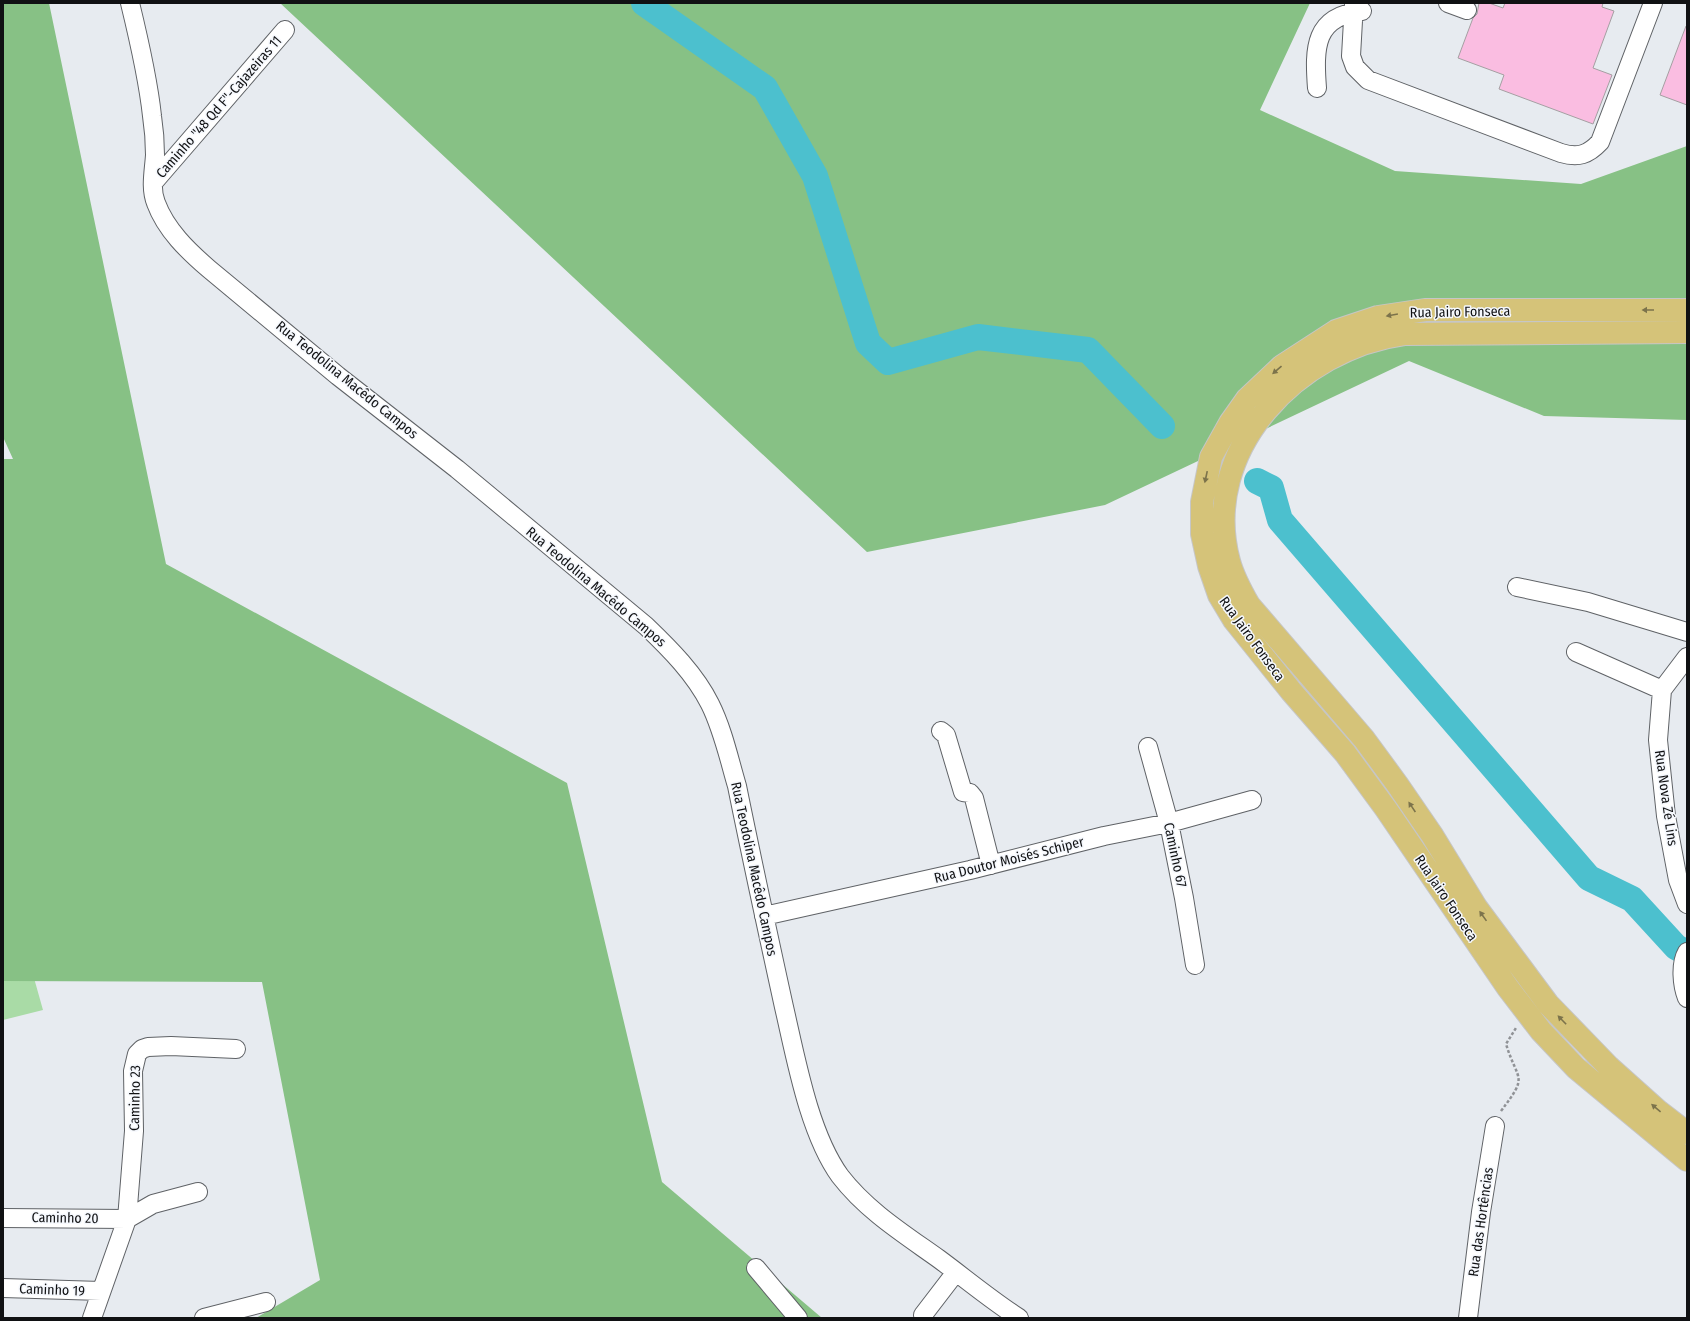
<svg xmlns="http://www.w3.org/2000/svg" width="1690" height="1321" font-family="'Fira Sans Condensed',sans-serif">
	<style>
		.green { fill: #a9dba6 }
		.forest { fill: #87c185 }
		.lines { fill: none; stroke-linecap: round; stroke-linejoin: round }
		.river { stroke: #4cc0ce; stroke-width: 26 }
		.building { fill: #fabde1; stroke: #a59fa2 }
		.minor-casing { stroke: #5f6266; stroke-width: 20 }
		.major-casing { stroke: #c6c6c6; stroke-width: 24 }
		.path { stroke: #909296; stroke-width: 2.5; stroke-dasharray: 3 2; stroke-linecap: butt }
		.minor { stroke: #fff; stroke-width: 18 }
		.major { stroke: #d5c379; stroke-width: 22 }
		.oneway { fill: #7c734b }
		.labels { text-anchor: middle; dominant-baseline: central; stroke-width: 3; stroke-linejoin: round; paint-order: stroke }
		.street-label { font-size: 14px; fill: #101113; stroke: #f5f8fd }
	</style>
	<rect width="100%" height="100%" fill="#e7ebf0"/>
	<path class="green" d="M 3,868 L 43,1010 L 3,1020 Z"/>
	<path class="forest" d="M 3,3 L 49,3 L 166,564 L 567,783 L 662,1182 L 822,1318 L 256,1318 L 320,1280 L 262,982 L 3,981 L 3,459 L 13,459 L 3,437 Z
		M 280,3 L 1310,3 L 1260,110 L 1395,171 L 1581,184 L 1687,146 L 1687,420 L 1544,416 L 1409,361 L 1105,505 L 867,552 Z"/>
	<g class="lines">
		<path class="river" d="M 644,3 L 765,88 L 815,176 L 868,343 L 888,362 L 978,337 L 1088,350 L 1162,426
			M 1257,481 L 1271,488 L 1280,520 L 1589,878 L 1632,899 L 1676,947 L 1687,953"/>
	</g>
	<path class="building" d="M 1479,3 L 1489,3 L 1503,8 L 1505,3 L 1603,3 L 1602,7 L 1614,11 L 1593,68 L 1612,75 L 1593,124 L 1499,89 L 1504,75 L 1458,58 L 1473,18 L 1477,14 Z
		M 1686,26 L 1687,27 L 1687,105 L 1660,95 Z"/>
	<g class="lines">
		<defs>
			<path id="minor" d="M 130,3 C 139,40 148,78 152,116 C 154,129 155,142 155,155 C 154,171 150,188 156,203 C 166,230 188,251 209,269 L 338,376 L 457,469 L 646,626 C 670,649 695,674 710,704 C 723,730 729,759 737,786 C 752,860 768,934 784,1007 C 796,1059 809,1133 840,1176 C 867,1211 904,1234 939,1259 C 966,1279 991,1300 1019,1318
				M 1354,3 L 1351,56 L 1355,67 L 1368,80 L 1561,153 C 1578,158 1588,155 1600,142 L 1653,3
				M 1448,3 L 1467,10
				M 1317,88 C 1314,48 1314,16 1362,11
				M 153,183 L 285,30
				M 1517,587 L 1588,602 L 1687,632
				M 1576,652 L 1662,690
				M 1687,657 L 1662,690 L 1658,740 L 1666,816 L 1678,880 L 1687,904
				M 941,731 L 946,735 L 963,792 L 970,793 L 974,798 L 991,865
				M 1148,747 L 1169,823 L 1184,898 L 1195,965
				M 764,916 L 970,870 L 1104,836 L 1169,823 L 1252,800
				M 1687,952 C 1680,964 1682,985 1687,998
				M 3,1218 L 127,1219 L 134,1131 L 133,1071 L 137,1054 L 142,1049 L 148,1047 L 171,1046 L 236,1049
				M 756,1268 L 798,1318
				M 3,1288 L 101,1291
				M 923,1315 L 956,1272
				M 92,1318 L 127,1219 L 153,1204 L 198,1192
				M 204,1318 L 266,1302
				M 1468,1318 L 1481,1212 L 1495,1126"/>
			<path id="major" d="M 1687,310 L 1425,310 L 1378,317 L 1336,331 L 1282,366 L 1247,399 L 1230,423 L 1211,457 L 1202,502 L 1202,534 L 1209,566 L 1219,595 L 1234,620 L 1291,691 L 1345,753 L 1386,809 L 1508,988 L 1541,1031 L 1576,1068 L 1687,1160
				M 1687,332 L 1404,334 C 1299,348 1199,449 1229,561 C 1233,576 1241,591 1249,605 L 1364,739 L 1397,784 L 1432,835 L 1476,907 L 1548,1004 L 1609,1067 L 1657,1110 L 1687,1133"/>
		</defs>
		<use href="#minor" class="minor-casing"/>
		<use href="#major" class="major-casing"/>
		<path class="path" d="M 1501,1111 C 1529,1074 1518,1083 1506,1044 L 1516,1028"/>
		<use href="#minor" class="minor"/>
		<use href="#major" class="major"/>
	</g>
	<defs><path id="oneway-solid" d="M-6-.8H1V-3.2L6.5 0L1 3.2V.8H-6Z"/></defs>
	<g class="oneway">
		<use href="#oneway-solid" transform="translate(1648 310) rotate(180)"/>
		<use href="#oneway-solid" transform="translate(1392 315) rotate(170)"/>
		<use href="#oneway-solid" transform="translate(1277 370) rotate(139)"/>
		<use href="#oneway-solid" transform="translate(1206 477) rotate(102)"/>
		<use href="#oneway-solid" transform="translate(1412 807) rotate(-124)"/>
		<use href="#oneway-solid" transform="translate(1483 916) rotate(-125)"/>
		<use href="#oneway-solid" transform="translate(1562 1020) rotate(-134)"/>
		<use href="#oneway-solid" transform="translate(1656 1108) rotate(-140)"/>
	</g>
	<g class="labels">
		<g class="street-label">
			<text transform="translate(219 107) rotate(-49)">Caminho "48 Qd F"-Cajazeiras 11</text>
			<text transform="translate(1460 312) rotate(-1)">Rua Jairo Fonseca</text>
			<text transform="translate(347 380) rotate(39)">Rua Teodolina Macêdo Campos</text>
			<text transform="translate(596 587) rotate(40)">Rua Teodolina Macêdo Campos</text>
			<text transform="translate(1252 639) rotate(54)">Rua Jairo Fonseca</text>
			<text transform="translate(1666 798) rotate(82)">Rua Nova Zé Lins</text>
			<text transform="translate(1175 855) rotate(78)">Caminho 67</text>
			<text transform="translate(1009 860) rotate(-14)">Rua Doutor Moisés Schiper</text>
			<text transform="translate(754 869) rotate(78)">Rua Teodolina Macêdo Campos</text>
			<text transform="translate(1446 898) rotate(56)">Rua Jairo Fonseca</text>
			<text transform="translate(135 1098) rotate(-89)">Caminho 23</text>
			<text transform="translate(65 1218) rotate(1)">Caminho 20</text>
			<text transform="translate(1481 1222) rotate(-82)">Rua das Hortências</text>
			<text transform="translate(52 1290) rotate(2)">Caminho 19</text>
		</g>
	</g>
	<rect width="1690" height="1321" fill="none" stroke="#101113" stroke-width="8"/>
</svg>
